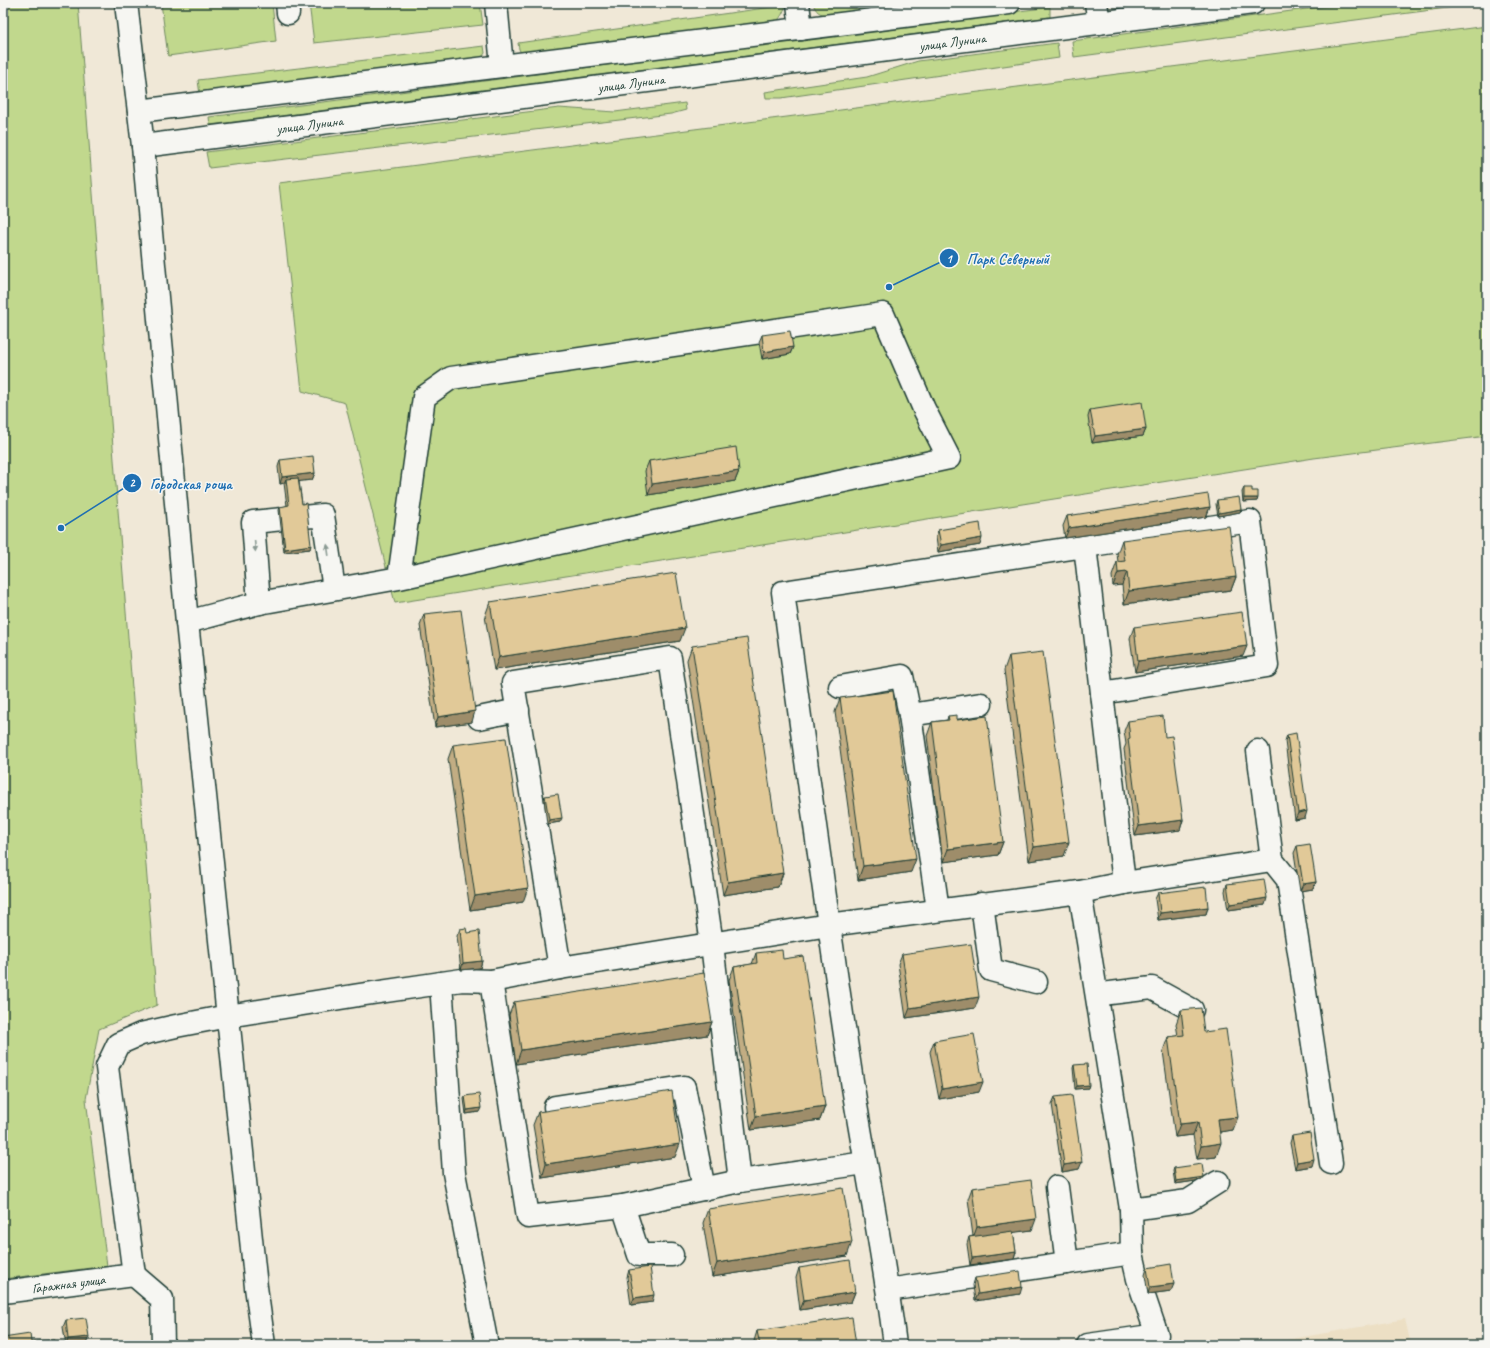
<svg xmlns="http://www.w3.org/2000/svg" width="1490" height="1348" font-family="Caveat,sans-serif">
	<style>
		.built { fill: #ecdfc4 }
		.green { fill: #c1d88d; stroke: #708a60 }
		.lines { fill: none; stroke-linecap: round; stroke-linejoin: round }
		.minor-casing { stroke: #1f3d34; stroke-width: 25 }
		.major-casing { stroke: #1f3d34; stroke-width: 25 }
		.minor { stroke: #f6f6f2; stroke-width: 22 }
		.major { stroke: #f6f6f2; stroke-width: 22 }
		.wall { fill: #c2ad83; stroke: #1f3d34 }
		.shaded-wall { fill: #9e8d6a; stroke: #1f3d34 }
		.building { fill: #e1c998; stroke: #1f3d34 }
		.oneway { fill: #8a9a93 }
		.labels { text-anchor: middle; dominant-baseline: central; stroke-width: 3; stroke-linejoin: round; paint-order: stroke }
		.street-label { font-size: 14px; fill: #1f3d34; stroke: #f6f6f2 }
		.leader { fill: none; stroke: #1f6fb2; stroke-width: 1.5 }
		.callout-dot { fill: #1f6fb2; stroke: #f6f6f2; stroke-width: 1.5 }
		.mark-label { font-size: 12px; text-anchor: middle; font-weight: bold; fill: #fff }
		.callout-label { font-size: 15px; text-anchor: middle; font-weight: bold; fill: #1f6fb2; stroke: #f6f6f2; stroke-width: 3; stroke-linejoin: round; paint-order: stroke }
	</style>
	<rect width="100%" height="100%" fill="#f0e8d7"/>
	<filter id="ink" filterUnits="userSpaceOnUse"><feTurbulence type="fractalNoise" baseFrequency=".025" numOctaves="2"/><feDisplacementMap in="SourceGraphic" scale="8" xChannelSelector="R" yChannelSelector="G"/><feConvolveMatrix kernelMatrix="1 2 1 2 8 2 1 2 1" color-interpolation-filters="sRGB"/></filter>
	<g filter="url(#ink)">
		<path class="built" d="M 1405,1319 L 1411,1345 L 1258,1345 Z"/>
		<path class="green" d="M 3,3 L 78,3 L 157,1005 L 99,1029 L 86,1099 L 107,1266 L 3,1279 Z
			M 161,3 L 272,3 L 276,41 L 168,56 Z
			M 309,3 L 480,3 L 483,25 L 314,43 Z
			M 813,3 L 924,3 L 828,15 C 820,15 815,11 813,3 Z
			M 1350,3 L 1485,3 L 1074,57 L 1072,41 Z
			M 786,5 C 783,13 781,18 774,24 L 521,53 L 519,49 L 518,43 Z
			M 1050,7 L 1050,17 L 210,125 L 209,117 Z
			M 1487,26 L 1487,436 L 1314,458 L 395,603 L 345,403 L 302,391 L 279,183 Z
			M 1057,43 L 1059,58 L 781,98 L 766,98 L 765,92 L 867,77 L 918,61 Z
			M 484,46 L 485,53 L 480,60 L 200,95 L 198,80 Z
			M 685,103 L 686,110 L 671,114 L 209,168 L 206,152 L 559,108 L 615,112 Z"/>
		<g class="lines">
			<defs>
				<g id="minor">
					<path d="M 287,3 L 288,13"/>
					<path d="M 496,3 L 502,66"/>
					<path d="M 798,3 L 801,29"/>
					<path d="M 1096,3 L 1099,23"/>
					<path d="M 139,111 L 1009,3"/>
					<path id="s1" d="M 143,146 L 1253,3"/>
					<path d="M 1085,546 L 1250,521 L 1267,666 L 1102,693"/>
					<path d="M 259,603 L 253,522 L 323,515 L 334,589"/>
					<path d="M 187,622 L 259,603 L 399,578 L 949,458 L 924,409 L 883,314 L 451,378 L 424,397 L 399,578"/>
					<path d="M 840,687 L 902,676 L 910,715 L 938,910"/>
					<path d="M 910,715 L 981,704"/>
					<path d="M 479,718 L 518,710"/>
					<path d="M 1258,751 L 1272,860 L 1288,880 L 1331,1163"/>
					<path d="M 982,904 L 991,970 L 1036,982"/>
					<path d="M 560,968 L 513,683 L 670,658 L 712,944 L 740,1181"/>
					<path d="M 491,981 L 528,1217 L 623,1206 L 740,1181 L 865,1163"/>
					<path d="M 441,983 L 454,1173 L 487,1345"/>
					<path d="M 1102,994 L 1152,988 L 1192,1010"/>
					<path d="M 555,1107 L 684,1087 L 704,1189"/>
					<path d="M 1057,1187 L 1067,1263"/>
					<path d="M 623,1206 L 639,1255 L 672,1255"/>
					<path d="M 1131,1209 L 1188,1201 L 1218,1182"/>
					<path d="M 134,1275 L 107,1067 L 118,1044 L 141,1034 L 176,1026 L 228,1016 L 359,995 L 462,980 L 491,981 L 560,968 L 829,925 L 1080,892 L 1124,883 L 1272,860"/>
					<path d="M 134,1275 L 162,1299 L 163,1345"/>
					<path d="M 888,1290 L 1132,1253 L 1131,1209 L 1080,892"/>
					<path id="s2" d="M 3,1292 L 134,1275"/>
					<path d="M 895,1345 C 884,1256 866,1169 852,1081 C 827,918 805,755 783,592 L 1085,546 L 1124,883"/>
					<path d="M 1088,1345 L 1157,1335 L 1138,1279 L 1132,1253"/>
				</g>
				<path id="major" d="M 126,3 L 143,146 L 187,622 L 256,1287 L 264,1345"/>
			</defs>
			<use href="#minor" class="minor-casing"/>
			<use href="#major" class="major-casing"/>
			<use href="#minor" class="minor"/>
			<use href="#major" class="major"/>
		</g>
		<path class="wall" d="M 762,335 L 793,347 L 790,354 L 762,359 L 759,342 Z
			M 1090,410 L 1146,429 L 1143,436 L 1092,443 L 1088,417 Z
			M 280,460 L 315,473 L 312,480 L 299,481 L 302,504 L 310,549 L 284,552 L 279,510 L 280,507 L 287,506 L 284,483 L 280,484 L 278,467 Z
			M 649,461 L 739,471 L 735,481 L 648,495 L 645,471 Z
			M 1244,488 L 1252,491 L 1257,501 L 1243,502 L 1242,492 Z
			M 1217,500 L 1241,509 L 1240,512 L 1218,516 L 1216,504 Z
			M 1210,507 L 1206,517 L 1065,538 L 1063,526 L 1067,516 Z
			M 938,530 L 980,545 L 938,552 L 936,537 Z
			M 1122,540 L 1236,577 L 1231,590 L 1124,604 L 1122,585 L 1113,586 L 1112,576 L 1117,562 L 1118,562 L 1117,554 Z
			M 490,602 L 680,641 L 494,670 L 485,616 Z
			M 424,614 L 472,722 L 435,727 L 420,625 Z
			M 1134,627 L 1243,656 L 1135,672 L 1130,638 Z
			M 692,646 L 783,873 L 778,887 L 723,895 L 687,660 Z
			M 1009,656 L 1064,856 L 1029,861 L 1004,670 Z
			M 840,698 L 911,872 L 858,880 L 835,712 Z
			M 948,716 L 957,720 L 1003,842 L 998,855 L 943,862 L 927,736 L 932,722 L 947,720 Z
			M 1128,721 L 1165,737 L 1183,820 L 1180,830 L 1135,836 L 1124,749 L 1126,744 L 1124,731 Z
			M 1287,735 L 1305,818 L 1295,820 L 1285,741 Z
			M 453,745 L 523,902 L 470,910 L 448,759 Z
			M 545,796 L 560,822 L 547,824 L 544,799 Z
			M 1297,846 L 1316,882 L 1313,889 L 1300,891 L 1294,853 Z
			M 1227,884 L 1265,905 L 1228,910 L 1225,891 Z
			M 1158,893 L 1208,907 L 1206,914 L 1158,920 L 1155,899 Z
			M 460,929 L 467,933 L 482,961 L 480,968 L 461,970 L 457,936 Z
			M 756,953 L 825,1106 L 820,1120 L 751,1130 L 729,980 L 734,967 L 752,964 Z
			M 902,954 L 975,1008 L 906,1018 L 898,964 Z
			M 514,1002 L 712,1022 L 707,1035 L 516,1064 L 509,1015 Z
			M 1181,1010 L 1204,1032 L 1233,1130 L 1220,1132 L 1216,1157 L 1197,1159 L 1193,1135 L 1175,1137 L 1163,1051 L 1168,1037 L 1178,1036 L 1176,1024 Z
			M 934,1041 L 979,1092 L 939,1099 L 930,1052 Z
			M 1074,1065 L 1088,1088 L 1075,1089 L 1073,1068 Z
			M 465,1096 L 479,1112 L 466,1114 L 464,1099 Z
			M 1055,1097 L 1079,1169 L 1062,1172 L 1052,1104 Z
			M 538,1112 L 675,1157 L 542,1178 L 533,1125 Z
			M 1292,1136 L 1312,1166 L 1295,1169 L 1290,1143 Z
			M 1174,1168 L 1202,1180 L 1175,1184 L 1173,1171 Z
			M 972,1188 L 1032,1230 L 1013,1232 L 1016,1252 L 1014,1259 L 970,1265 L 967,1244 L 969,1237 L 973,1236 L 968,1199 Z
			M 708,1209 L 847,1256 L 712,1277 L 703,1223 Z
			M 799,1268 L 855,1292 L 851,1302 L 800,1310 L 796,1278 Z
			M 1147,1268 L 1171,1291 L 1148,1294 L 1145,1275 Z
			M 629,1270 L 652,1302 L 631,1305 L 627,1277 Z
			M 975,1278 L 1020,1294 L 975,1301 L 973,1285 Z
			M 66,1320 L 86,1344 L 75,1345 L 66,1345 L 63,1327 Z
			M 757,1331 L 856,1345 L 754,1345 L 754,1341 Z"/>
		<path class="shaded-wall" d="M 793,347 L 790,354 L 762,359 L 764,352 Z
			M 1146,429 L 1143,436 L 1092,443 L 1095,436 Z
			M 739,471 L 735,481 L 648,495 L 652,484 Z
			M 315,473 L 312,480 L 286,483 L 286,479 L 284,483 L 280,484 L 282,477 Z
			M 1244,498 L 1258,498 L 1257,501 L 1243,502 Z
			M 1210,507 L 1206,517 L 1065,538 L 1069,528 Z
			M 1241,509 L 1240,512 L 1218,516 L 1219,513 Z
			M 982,538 L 980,545 L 938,552 L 941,545 Z
			M 311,545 L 310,549 L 284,552 L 285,549 Z
			M 1127,572 L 1122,585 L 1113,586 L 1118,573 Z
			M 1236,577 L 1231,590 L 1124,604 L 1129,591 Z
			M 685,628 L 680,641 L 494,670 L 499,657 Z
			M 1247,646 L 1243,656 L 1135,672 L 1138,661 Z
			M 475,711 L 472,722 L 435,727 L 438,717 Z
			M 1307,811 L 1305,818 L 1295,820 L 1298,813 Z
			M 562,818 L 560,822 L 547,824 L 549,820 Z
			M 1183,820 L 1180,830 L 1135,836 L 1139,826 Z
			M 1003,842 L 998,855 L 943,862 L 948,849 Z
			M 1069,842 L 1064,856 L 1029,861 L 1034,847 Z
			M 916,859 L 911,872 L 858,880 L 863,866 Z
			M 783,873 L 778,887 L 723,895 L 728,882 Z
			M 1316,882 L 1313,889 L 1300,891 L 1303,884 Z
			M 528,888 L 523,902 L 470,910 L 475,896 Z
			M 1267,898 L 1265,905 L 1228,910 L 1230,904 Z
			M 1208,907 L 1206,914 L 1158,920 L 1160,913 Z
			M 482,961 L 480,968 L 461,970 L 463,963 Z
			M 979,997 L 975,1008 L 906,1018 L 910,1008 Z
			M 712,1022 L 707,1035 L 516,1064 L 521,1050 Z
			M 983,1082 L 979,1092 L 939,1099 L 942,1089 Z
			M 1089,1085 L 1088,1088 L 1075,1089 L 1077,1086 Z
			M 825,1106 L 820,1120 L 751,1130 L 756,1116 Z
			M 481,1108 L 479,1112 L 466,1114 L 467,1110 Z
			M 1238,1117 L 1233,1130 L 1213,1133 L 1218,1119 Z
			M 1198,1122 L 1193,1135 L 1175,1137 L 1180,1124 Z
			M 1221,1143 L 1216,1157 L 1197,1159 L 1201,1146 Z
			M 680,1144 L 675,1157 L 542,1178 L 546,1164 Z
			M 1314,1159 L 1312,1166 L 1295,1169 L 1297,1162 Z
			M 1082,1162 L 1079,1169 L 1062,1172 L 1064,1165 Z
			M 1204,1177 L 1202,1180 L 1175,1184 L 1176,1181 Z
			M 1036,1219 L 1032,1230 L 973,1238 L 977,1227 Z
			M 852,1242 L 847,1256 L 712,1277 L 717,1263 Z
			M 1016,1252 L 1014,1259 L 970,1265 L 972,1258 Z
			M 1174,1284 L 1171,1291 L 1148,1294 L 1150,1287 Z
			M 1022,1287 L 1020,1294 L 975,1301 L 978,1294 Z
			M 855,1292 L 851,1302 L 800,1310 L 804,1300 Z
			M 654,1295 L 652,1302 L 631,1305 L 634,1298 Z
			M 89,1337 L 86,1344 L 75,1345 L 66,1345 L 68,1339 Z"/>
		<path class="building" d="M 790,331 L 793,347 L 764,352 L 762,335 Z
			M 1142,402 L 1146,429 L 1095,436 L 1090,410 Z
			M 736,447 L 739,471 L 652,484 L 649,461 Z
			M 313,456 L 315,473 L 282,477 L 280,460 Z
			M 298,478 L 302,504 L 306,503 L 311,545 L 285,549 L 280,507 L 289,505 L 286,479 Z
			M 1244,488 L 1252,488 L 1252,491 L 1258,491 L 1258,498 L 1244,498 Z
			M 1208,494 L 1210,507 L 1069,528 L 1067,516 Z
			M 1239,497 L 1241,509 L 1219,513 L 1217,500 Z
			M 980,523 L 982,538 L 941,545 L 938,530 Z
			M 1229,526 L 1236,577 L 1129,591 L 1127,572 L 1118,573 L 1117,562 L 1125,561 L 1122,540 Z
			M 676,573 L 685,628 L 499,657 L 490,602 Z
			M 461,610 L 475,711 L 438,717 L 424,614 Z
			M 1242,612 L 1247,646 L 1138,661 L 1134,627 Z
			M 747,638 L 783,873 L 728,882 L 692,646 Z
			M 1043,652 L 1069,842 L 1034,847 L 1009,656 Z
			M 893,691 L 916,859 L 863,866 L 840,698 Z
			M 957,715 L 957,720 L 987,716 L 1003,842 L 948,849 L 932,722 L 949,720 L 948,716 Z
			M 1163,716 L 1165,737 L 1172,736 L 1183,820 L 1139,826 L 1128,739 L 1130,738 L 1128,721 Z
			M 1296,733 L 1307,811 L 1298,813 L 1287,735 Z
			M 506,738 L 528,888 L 475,896 L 453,745 Z
			M 558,794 L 562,818 L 549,820 L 545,796 Z
			M 1310,844 L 1316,882 L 1303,884 L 1297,846 Z
			M 1264,879 L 1267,898 L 1230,904 L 1227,884 Z
			M 1206,887 L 1208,907 L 1160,913 L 1158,893 Z
			M 466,928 L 467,933 L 479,931 L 482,961 L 463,963 L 460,929 Z
			M 971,944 L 979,997 L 910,1008 L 902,954 Z
			M 782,950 L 783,959 L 803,956 L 825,1106 L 756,1116 L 734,967 L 757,963 L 756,953 Z
			M 704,973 L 712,1022 L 521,1050 L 514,1002 Z
			M 1201,1008 L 1204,1032 L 1226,1029 L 1238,1117 L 1218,1119 L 1221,1143 L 1201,1146 L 1198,1122 L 1180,1124 L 1168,1037 L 1184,1035 L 1181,1010 Z
			M 974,1034 L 983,1082 L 942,1089 L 934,1041 Z
			M 1087,1064 L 1089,1085 L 1077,1086 L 1074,1065 Z
			M 672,1091 L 680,1144 L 546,1164 L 538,1112 Z
			M 479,1094 L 481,1108 L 467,1110 L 465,1096 Z
			M 1072,1095 L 1082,1162 L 1064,1165 L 1055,1097 Z
			M 1310,1133 L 1314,1159 L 1297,1162 L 1292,1136 Z
			M 1202,1164 L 1204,1177 L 1176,1181 L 1174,1168 Z
			M 1031,1180 L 1036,1219 L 977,1227 L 972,1188 Z
			M 843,1188 L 852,1242 L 717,1263 L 708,1209 Z
			M 1013,1231 L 1016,1252 L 972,1258 L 969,1237 Z
			M 850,1260 L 855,1292 L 804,1300 L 799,1268 Z
			M 1171,1264 L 1174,1284 L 1150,1287 L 1147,1268 Z
			M 650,1267 L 654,1295 L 634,1298 L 629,1270 Z
			M 1020,1271 L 1022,1287 L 978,1294 L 975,1278 Z
			M 852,1317 L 856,1345 L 760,1345 L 757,1331 Z
			M 86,1318 L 89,1337 L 68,1339 L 66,1320 Z
			M 30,1334 L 31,1342 L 54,1340 L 55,1345 L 3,1345 L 3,1338 Z"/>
		<defs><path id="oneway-solid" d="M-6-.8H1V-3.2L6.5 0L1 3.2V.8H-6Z"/></defs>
		<g class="oneway">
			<use href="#oneway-solid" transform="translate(255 546) rotate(86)"/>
			<use href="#oneway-solid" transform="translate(328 550) rotate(-98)"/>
		</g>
	</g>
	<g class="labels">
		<g class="street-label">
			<text stroke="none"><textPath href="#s1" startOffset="816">улица Лунина</textPath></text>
			<text stroke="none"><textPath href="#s1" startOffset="492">улица Лунина</textPath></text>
			<text stroke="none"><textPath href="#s1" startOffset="168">улица Лунина</textPath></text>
			<text stroke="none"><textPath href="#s2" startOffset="66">Гаражная улица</textPath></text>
		</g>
	</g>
	<path class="leader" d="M889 287L949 258M61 528L132 483"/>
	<g class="callout-dot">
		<circle cx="889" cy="287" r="4"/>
		<circle cx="61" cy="528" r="4"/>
		<circle cx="949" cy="258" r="10"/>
		<circle cx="132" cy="483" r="10"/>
	</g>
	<g class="mark-label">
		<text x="949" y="263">1</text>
		<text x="132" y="487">2</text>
	</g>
	<g class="callout-label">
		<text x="1008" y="264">Парк Северный</text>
		<text x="191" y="489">Городская роща</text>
	</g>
	<rect width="1490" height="1348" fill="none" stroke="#f6f6f2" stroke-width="16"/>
	<rect x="8" y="8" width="1474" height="1332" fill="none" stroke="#1f3d34" stroke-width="1.5" filter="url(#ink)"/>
</svg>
